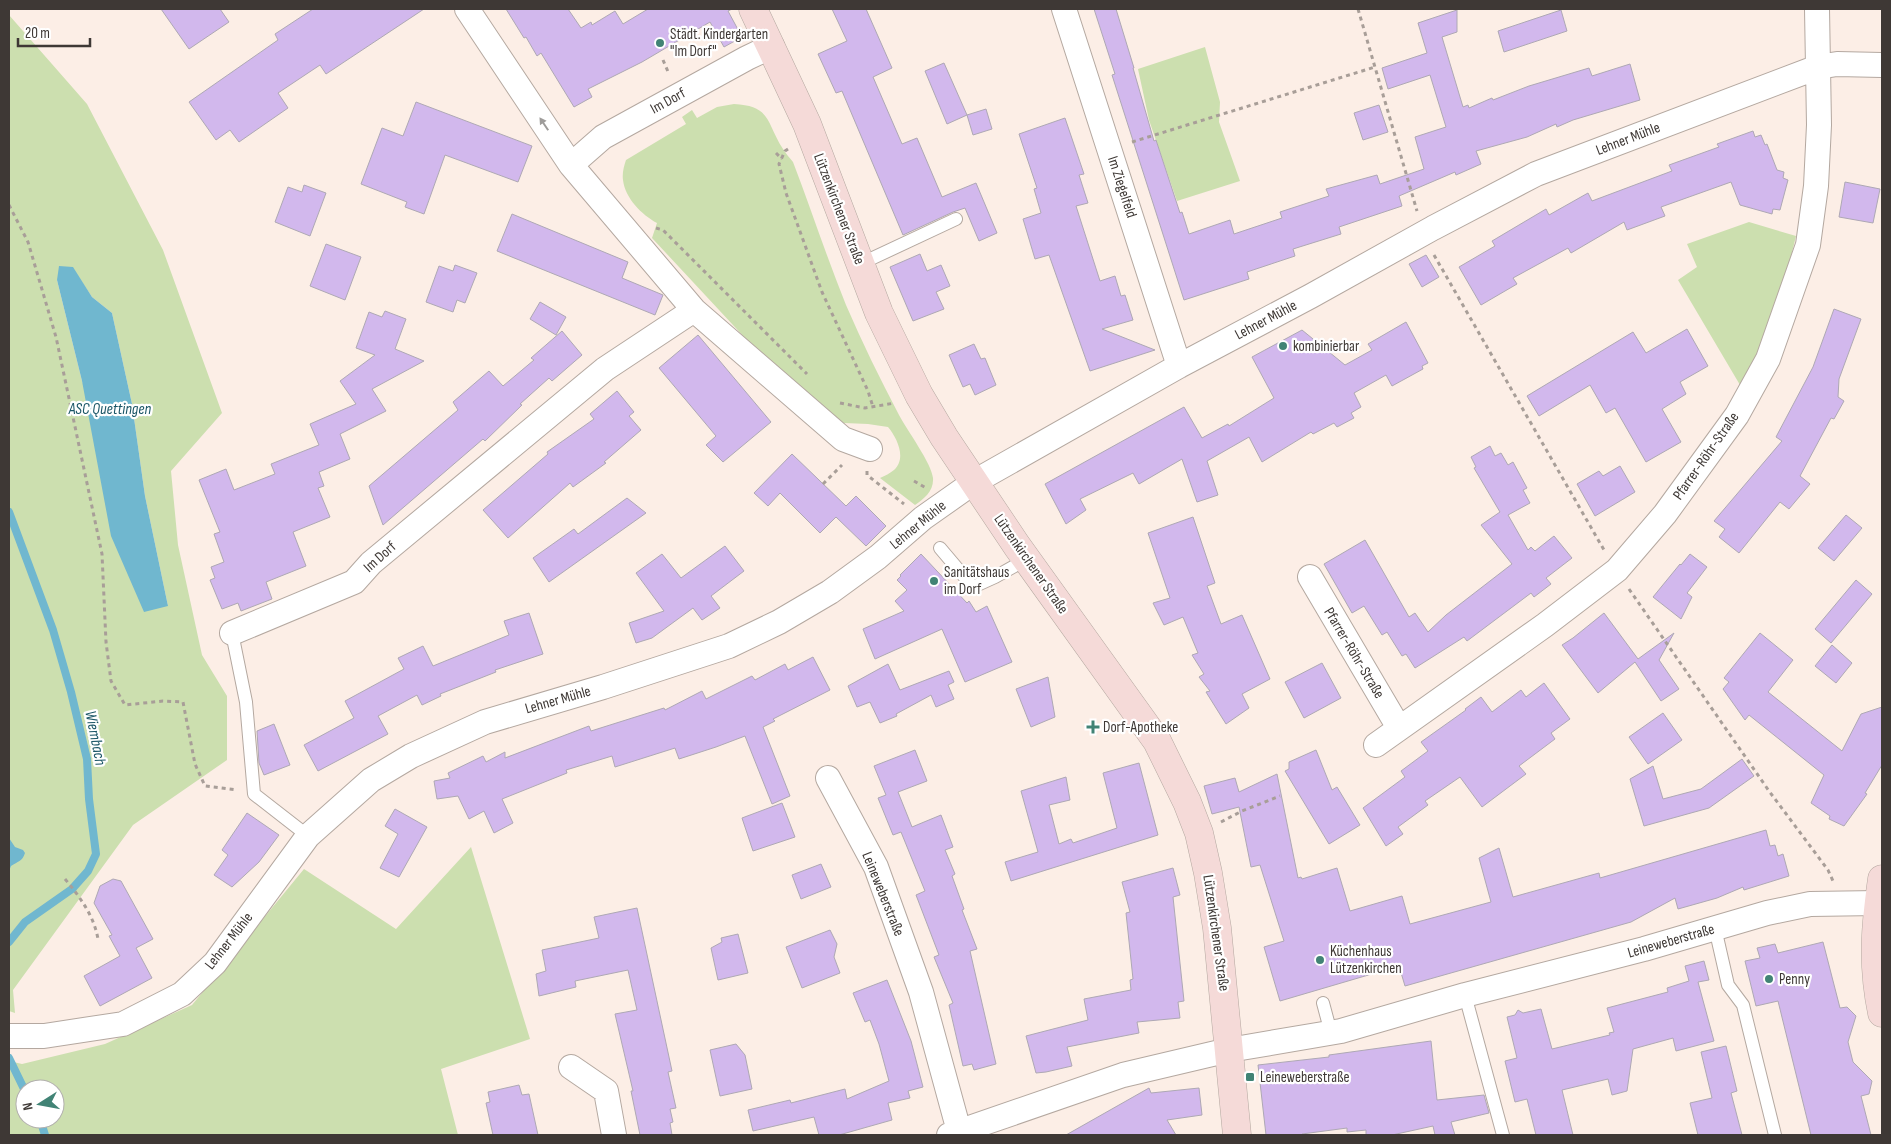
<svg xmlns="http://www.w3.org/2000/svg" width="1891" height="1144" font-family="'Sofia Sans Condensed',sans-serif">
	<style>
		.green { fill: #ccdfaf; fill-rule: evenodd }
		.water { fill: #70b7cf }
		.lines { fill: none; stroke-linecap: round; stroke-linejoin: round }
		.stream { stroke: #70b7cf; stroke-width: 8 }
		.building { fill: #d2b8ed; stroke: #aea8b4 }
		.lane-casing { stroke: #b4a8a0; stroke-width: 14 }
		.street-casing { stroke: #b4a8a0; stroke-width: 26 }
		.secondary-casing { stroke: #b4a8a0; stroke-width: 29 }
		.path { stroke: #a89e98; stroke-width: 3; stroke-dasharray: 4 4; stroke-linecap: butt }
		.lane { stroke: #fff; stroke-width: 12 }
		.street { stroke: #fff; stroke-width: 24 }
		.secondary { stroke: #f5dad8; stroke-width: 28 }
		.oneway { fill: #9e9c9a }
		.poi-dot { fill: #418375; stroke: #fff; stroke-width: 2 }
		.labels { text-anchor: middle; dominant-baseline: central; stroke-width: 4.5; stroke-linejoin: round; paint-order: stroke }
		.poi-label { font-size: 15px; fill: #3e3835; stroke: #fff; text-anchor: start }
		.street-label { font-size: 15px; fill: #3e3835; stroke: #fff }
		.water-label { font-size: 16px; font-style: italic; fill: #1a5566; stroke: #fff }
	</style>
	<rect width="100%" height="100%" fill="#fceee6"/>
	<path class="green" d="M 9,15 L 87,104 L 163,250 L 222,413 L 171,471 L 178,545 L 202,655 L 227,696 L 227,760 L 133,825 L 13,990 L 15,1013 L 9,1011 ZM 72,267 L 92,297 L 112,313 L 132,404 L 145,496 L 168,606 L 82,381 L 57,280 Z
		M 1205,47 L 1220,102 L 1219,122 L 1240,181 L 1177,201 L 1149,120 L 1138,69 Z
		M 734,104 C 772,106 766,123 783,149 C 786,154 790,158 793,162 C 811,209 827,258 846,305 C 862,342 880,379 899,415 C 907,430 932,464 933,478 C 934,491 924,499 915,505 L 880,478 C 885,476 890,473 894,470 C 907,458 897,438 888,427 L 868,424 L 844,423 L 834,418 L 746,339 L 652,238 L 657,223 C 642,215 625,198 623,180 C 622,173 624,166 626,160 L 686,124 L 682,117 L 692,110 L 697,118 L 717,107 Z
		M 1749,222 L 1796,236 L 1783,290 L 1758,352 L 1740,385 L 1678,280 L 1697,267 L 1687,244 Z
		M 471,847 L 530,1039 L 441,1069 L 458,1135 L 9,1135 L 9,1061 L 22,1064 L 105,1044 L 192,1005 L 304,869 L 396,929 ZM 25,1089 L 55,1089 L 55,1119 L 25,1119 Z"/>
	<path class="water" d="M 59,266 L 73,267 L 92,297 L 112,313 L 132,404 L 145,496 L 168,606 L 144,612 L 111,536 L 82,381 L 57,280 Z
		M 9,838 L 15,847 L 23,850 L 25,853 C 22,862 18,861 11,866 L 9,871 Z"/>
	<g class="lines">
		<path class="stream" d="M 9,512 L 53,630 L 71,692 L 87,759 L 89,799 L 96,854 L 88,871 L 72,889 L 25,922 L 9,942
			M 9,1058 L 25,1091
			M 40,1119 L 45,1135"/>
	</g>
	<path class="building" d="M 161,9 L 220,9 L 229,22 L 189,49 Z
		M 313,9 L 424,9 L 326,74 L 320,65 L 278,93 L 288,108 L 239,142 L 230,130 L 216,140 L 189,102 L 278,40 L 275,34 Z
		M 506,9 L 568,9 L 581,28 L 591,22 L 592,25 L 615,11 L 623,24 L 648,9 L 732,9 L 728,11 L 742,37 L 724,47 L 710,22 L 642,62 L 588,89 L 592,97 L 574,107 L 541,53 L 537,56 L 526,37 L 524,38 Z
		M 832,9 L 866,9 L 892,68 L 873,77 L 902,144 L 917,138 L 942,197 L 976,183 L 997,233 L 979,241 L 965,208 L 953,212 L 903,235 L 842,91 L 836,93 L 818,54 L 847,41 Z
		M 1094,9 L 1116,9 L 1134,68 L 1133,68 L 1154,141 L 1156,140 L 1180,213 L 1182,212 L 1189,234 L 1230,220 L 1234,234 L 1282,218 L 1280,212 L 1329,196 L 1326,189 L 1377,175 L 1380,184 L 1424,169 L 1415,137 L 1446,127 L 1430,75 L 1388,89 L 1382,68 L 1427,53 L 1418,23 L 1457,10 L 1457,32 L 1442,37 L 1463,107 L 1468,105 L 1469,108 L 1492,98 L 1493,100 L 1529,86 L 1589,68 L 1592,76 L 1630,64 L 1640,100 L 1573,120 L 1557,127 L 1556,124 L 1527,137 L 1476,151 L 1481,164 L 1456,175 L 1455,172 L 1399,196 L 1402,206 L 1339,227 L 1341,234 L 1293,249 L 1295,256 L 1247,272 L 1249,279 L 1184,300 L 1112,75 L 1115,74 Z
		M 1561,10 L 1567,31 L 1504,52 L 1498,31 Z
		M 944,63 L 967,115 L 986,109 L 992,129 L 973,135 L 967,115 L 947,124 L 925,71 Z
		M 416,102 L 532,146 L 518,182 L 445,155 L 424,214 L 405,207 L 407,202 L 361,184 L 382,128 L 403,136 Z
		M 1379,105 L 1388,132 L 1363,140 L 1354,113 Z
		M 1065,118 L 1084,174 L 1079,175 L 1088,203 L 1076,206 L 1100,281 L 1115,276 L 1121,296 L 1125,295 L 1133,320 L 1102,329 L 1155,350 L 1090,371 L 1049,255 L 1035,259 L 1023,219 L 1041,213 L 1034,189 L 1037,188 L 1019,134 Z
		M 1753,131 L 1755,137 L 1761,135 L 1765,145 L 1767,144 L 1777,170 L 1784,172 L 1783,178 L 1788,180 L 1780,210 L 1773,209 L 1772,214 L 1740,205 L 1731,182 L 1661,207 L 1665,216 L 1627,230 L 1624,222 L 1571,253 L 1568,248 L 1513,278 L 1517,284 L 1481,305 L 1459,267 L 1495,246 L 1492,241 L 1546,209 L 1549,215 L 1588,193 L 1592,201 L 1672,171 L 1669,165 L 1719,147 L 1717,144 Z
		M 1845,182 L 1880,189 L 1873,223 L 1839,217 Z
		M 304,185 L 326,193 L 310,236 L 275,222 L 288,187 L 302,192 Z
		M 512,214 L 628,262 L 622,278 L 663,295 L 655,315 L 497,251 Z
		M 326,244 L 361,257 L 345,300 L 310,286 Z
		M 920,254 L 927,271 L 941,265 L 950,286 L 936,292 L 944,309 L 913,321 L 890,267 Z
		M 1426,255 L 1439,277 L 1422,287 L 1409,264 Z
		M 455,265 L 477,273 L 465,303 L 457,300 L 453,312 L 426,302 L 439,266 L 453,271 Z
		M 540,302 L 566,317 L 556,335 L 530,319 Z
		M 1834,309 L 1861,319 L 1839,379 L 1838,397 L 1844,401 L 1834,419 L 1831,418 L 1800,476 L 1810,484 L 1789,509 L 1780,502 L 1739,553 L 1719,537 L 1725,529 L 1714,521 L 1782,441 L 1776,437 L 1813,367 Z
		M 385,311 L 406,319 L 395,349 L 424,361 L 372,389 L 386,411 L 340,434 L 350,459 L 319,472 L 324,486 L 318,488 L 330,517 L 293,532 L 306,566 L 266,582 L 272,599 L 241,611 L 238,603 L 222,609 L 210,580 L 215,578 L 211,567 L 224,562 L 214,534 L 220,532 L 199,480 L 226,469 L 234,490 L 275,474 L 271,464 L 319,445 L 310,424 L 356,404 L 340,381 L 375,355 L 356,348 L 369,312 L 382,317 Z
		M 1406,322 L 1428,363 L 1422,366 L 1423,369 L 1392,386 L 1386,375 L 1354,393 L 1361,407 L 1351,413 L 1354,418 L 1337,427 L 1334,423 L 1313,434 L 1311,432 L 1262,462 L 1249,437 L 1207,461 L 1218,495 L 1197,502 L 1182,459 L 1139,484 L 1133,473 L 1080,499 L 1086,510 L 1066,524 L 1045,484 L 1184,407 L 1202,438 L 1228,424 L 1229,426 L 1274,398 L 1252,357 L 1302,330 L 1345,365 L 1372,350 L 1368,344 Z
		M 1687,329 L 1708,366 L 1680,382 L 1686,394 L 1662,409 L 1681,442 L 1646,462 L 1615,408 L 1606,413 L 1590,385 L 1539,416 L 1527,396 L 1633,332 L 1646,353 Z
		M 562,331 L 582,355 L 552,381 L 549,378 L 520,404 L 522,405 L 485,441 L 483,439 L 383,525 L 369,486 L 458,410 L 453,402 L 489,371 L 503,386 L 534,360 L 531,358 Z
		M 698,335 L 771,422 L 723,462 L 706,445 L 716,436 L 659,368 Z
		M 974,344 L 981,359 L 985,358 L 996,385 L 975,395 L 970,384 L 963,387 L 949,355 Z
		M 617,391 L 634,412 L 629,416 L 641,430 L 604,462 L 606,463 L 573,487 L 570,483 L 508,538 L 483,510 L 548,454 L 547,452 L 594,419 L 590,414 Z
		M 1490,446 L 1495,456 L 1501,453 L 1508,465 L 1513,462 L 1527,488 L 1523,490 L 1530,503 L 1508,515 L 1528,550 L 1531,547 L 1535,551 L 1554,536 L 1572,558 L 1546,578 L 1551,584 L 1534,597 L 1531,593 L 1467,641 L 1464,637 L 1415,668 L 1406,654 L 1402,656 L 1387,632 L 1382,635 L 1364,606 L 1352,613 L 1324,564 L 1365,540 L 1409,617 L 1415,613 L 1428,632 L 1446,615 L 1512,564 L 1481,525 L 1500,512 L 1474,468 L 1476,467 L 1471,457 Z
		M 792,454 L 846,506 L 856,496 L 886,526 L 866,546 L 836,517 L 820,533 L 780,493 L 768,506 L 754,493 Z
		M 1620,466 L 1635,492 L 1595,516 L 1577,484 L 1599,471 L 1603,476 Z
		M 627,498 L 646,513 L 549,582 L 533,558 L 574,529 L 578,534 Z
		M 1846,515 L 1862,528 L 1834,561 L 1818,548 Z
		M 1193,517 L 1215,583 L 1207,586 L 1221,624 L 1242,615 L 1270,679 L 1242,694 L 1249,708 L 1226,724 L 1206,692 L 1210,691 L 1199,677 L 1204,674 L 1192,655 L 1198,653 L 1183,617 L 1164,625 L 1153,603 L 1170,598 L 1148,533 Z
		M 725,546 L 744,571 L 711,596 L 720,608 L 702,620 L 693,608 L 652,638 L 636,643 L 629,623 L 664,611 L 636,573 L 662,554 L 681,578 Z
		M 921,554 L 967,603 L 969,601 L 976,612 L 987,606 L 1012,662 L 965,682 L 942,629 L 875,659 L 863,629 L 904,611 L 895,601 L 907,590 L 897,580 L 901,576 L 900,575 Z
		M 1690,554 L 1707,567 L 1687,593 L 1692,597 L 1681,619 L 1653,597 L 1680,564 L 1681,565 Z
		M 1856,580 L 1872,594 L 1831,643 L 1815,629 Z
		M 529,613 L 543,654 L 495,670 L 496,672 L 440,694 L 441,696 L 422,705 L 417,695 L 378,716 L 388,734 L 318,771 L 304,745 L 354,718 L 345,701 L 404,669 L 398,658 L 423,646 L 433,666 L 509,635 L 504,621 Z
		M 1604,613 L 1638,659 L 1674,633 L 1659,660 L 1679,689 L 1661,701 L 1635,662 L 1598,693 L 1562,645 L 1573,638 Z
		M 1760,633 L 1793,660 L 1768,692 L 1842,751 L 1861,714 L 1882,707 L 1882,765 L 1865,793 L 1867,794 L 1844,826 L 1829,819 L 1830,816 L 1811,803 L 1824,775 L 1749,715 L 1745,720 L 1723,689 L 1729,682 L 1724,678 Z
		M 1832,645 L 1852,663 L 1836,683 L 1815,666 Z
		M 813,657 L 830,690 L 773,719 L 775,721 L 763,727 L 790,796 L 772,804 L 745,736 L 716,747 L 679,759 L 675,748 L 615,767 L 612,756 L 566,770 L 567,773 L 502,799 L 513,823 L 494,833 L 484,811 L 469,819 L 458,796 L 437,799 L 434,781 L 450,778 L 448,773 L 483,756 L 486,762 L 505,752 L 505,758 L 589,726 L 591,731 L 664,708 L 665,710 L 702,691 L 706,699 L 752,676 L 755,680 L 785,664 L 788,670 Z
		M 1322,663 L 1341,698 L 1304,718 L 1285,682 Z
		M 888,664 L 900,690 L 949,671 L 954,682 L 948,685 L 954,699 L 936,707 L 931,695 L 896,714 L 897,716 L 880,723 L 870,702 L 857,707 L 848,686 Z
		M 1048,677 L 1055,717 L 1031,727 L 1016,689 Z
		M 1544,683 L 1570,719 L 1551,733 L 1555,739 L 1519,766 L 1526,774 L 1482,807 L 1460,777 L 1425,801 L 1428,805 L 1398,827 L 1403,834 L 1386,846 L 1363,808 L 1405,777 L 1401,771 L 1428,751 L 1421,742 L 1466,710 L 1465,709 L 1481,697 L 1492,712 L 1521,690 L 1526,697 Z
		M 1663,713 L 1682,740 L 1648,764 L 1629,737 Z
		M 274,724 L 290,765 L 264,775 L 259,763 L 257,731 Z
		M 915,750 L 927,781 L 898,792 L 912,827 L 941,815 L 953,847 L 945,850 L 955,874 L 952,876 L 964,909 L 962,910 L 977,949 L 970,951 L 996,1064 L 974,1070 L 972,1064 L 963,1066 L 949,1005 L 953,1003 L 934,957 L 939,955 L 916,895 L 925,891 L 901,832 L 893,835 L 878,798 L 886,795 L 874,766 Z
		M 1316,750 L 1332,790 L 1337,787 L 1360,825 L 1329,844 L 1285,771 L 1289,769 L 1289,762 Z
		M 1742,759 L 1754,776 L 1709,808 L 1644,826 L 1630,779 L 1653,766 L 1663,799 L 1701,789 Z
		M 1139,763 L 1158,835 L 1011,881 L 1005,862 L 1038,852 L 1021,791 L 1066,777 L 1070,800 L 1049,805 L 1059,844 L 1071,839 L 1073,843 L 1117,828 L 1103,773 Z
		M 1277,774 L 1298,878 L 1301,877 L 1302,879 L 1337,868 L 1350,911 L 1402,896 L 1410,924 L 1491,902 L 1479,858 L 1499,848 L 1513,897 L 1599,873 L 1600,878 L 1766,830 L 1770,846 L 1775,845 L 1778,856 L 1783,854 L 1789,876 L 1744,890 L 1743,887 L 1717,898 L 1678,909 L 1675,898 L 1631,922 L 1405,986 L 1399,966 L 1280,1001 L 1264,947 L 1284,941 L 1260,865 L 1251,867 L 1239,807 L 1212,814 L 1204,786 L 1235,778 L 1239,792 Z
		M 782,803 L 795,837 L 753,851 L 742,818 Z
		M 395,809 L 427,827 L 399,877 L 380,868 L 398,834 L 385,826 Z
		M 247,813 L 279,835 L 259,862 L 232,887 L 214,875 L 228,855 L 222,850 Z
		M 821,864 L 831,887 L 801,899 L 792,875 Z
		M 1173,868 L 1180,895 L 1173,897 L 1184,1001 L 1178,1002 L 1180,1018 L 1137,1022 L 1139,1033 L 1067,1047 L 1072,1066 L 1046,1072 L 1036,1073 L 1026,1036 L 1088,1020 L 1084,999 L 1131,990 L 1130,980 L 1133,979 L 1126,913 L 1130,912 L 1122,882 Z
		M 113,879 L 121,881 L 153,939 L 136,948 L 152,978 L 100,1006 L 84,976 L 120,956 L 109,936 L 112,935 L 94,903 L 100,886 Z
		M 637,908 L 672,1071 L 668,1072 L 676,1108 L 670,1109 L 673,1122 L 670,1123 L 672,1135 L 640,1135 L 631,1091 L 633,1091 L 615,1014 L 637,1010 L 628,970 L 575,981 L 576,987 L 539,996 L 536,974 L 546,971 L 542,950 L 599,938 L 594,917 Z
		M 830,930 L 837,944 L 834,957 L 840,973 L 802,988 L 786,947 Z
		M 738,934 L 748,973 L 718,980 L 711,948 L 722,942 L 721,938 Z
		M 1823,942 L 1840,1008 L 1847,1007 L 1856,1016 L 1848,1042 L 1853,1062 L 1872,1081 L 1869,1094 L 1861,1096 L 1871,1135 L 1811,1135 L 1778,1001 L 1756,1006 L 1745,961 L 1760,958 L 1757,948 L 1775,944 L 1778,953 Z
		M 1704,961 L 1709,980 L 1698,982 L 1714,1041 L 1676,1051 L 1673,1038 L 1633,1049 L 1627,1091 L 1612,1095 L 1608,1079 L 1562,1090 L 1573,1135 L 1536,1135 L 1527,1099 L 1515,1102 L 1505,1061 L 1517,1058 L 1507,1017 L 1515,1015 L 1518,1010 L 1523,1013 L 1541,1009 L 1552,1049 L 1610,1035 L 1609,1033 L 1614,1032 L 1607,1008 L 1668,992 L 1667,988 L 1689,981 L 1685,966 Z
		M 887,980 L 911,1041 L 923,1087 L 908,1091 L 910,1098 L 888,1103 L 892,1120 L 839,1135 L 819,1135 L 814,1117 L 753,1131 L 748,1110 L 790,1100 L 791,1103 L 845,1089 L 847,1099 L 889,1081 L 879,1044 L 870,1020 L 865,1022 L 853,993 Z
		M 1431,1041 L 1437,1100 L 1484,1095 L 1489,1113 L 1451,1122 L 1455,1135 L 1435,1135 L 1433,1126 L 1392,1135 L 1366,1135 L 1366,1130 L 1347,1132 L 1347,1128 L 1302,1134 L 1303,1135 L 1266,1135 L 1258,1065 L 1329,1057 L 1329,1055 Z
		M 736,1044 L 745,1055 L 752,1089 L 720,1096 L 710,1050 Z
		M 1726,1046 L 1737,1091 L 1731,1093 L 1742,1135 L 1698,1135 L 1690,1103 L 1712,1098 L 1701,1052 Z
		M 519,1085 L 522,1095 L 529,1094 L 538,1135 L 493,1135 L 486,1103 L 490,1102 L 488,1092 Z
		M 1149,1088 L 1151,1093 L 1199,1088 L 1202,1115 L 1167,1120 L 1176,1135 L 1066,1135 Z"/>
	<g class="lines">
		<defs>
			<path id="lane" d="M 860,264 L 956,219
				M 940,548 L 973,587 L 995,577 L 1027,559
				M 232,633 L 246,702 L 254,794 L 308,836
				M 1715,928 L 1728,985 L 1743,1005 L 1775,1135
				M 1465,995 L 1503,1135
				M 1323,1003 L 1331,1033"/>
			<path id="street" d="M 467,9 L 571,165 L 694,310 L 843,439 L 870,449
				M 1064,9 L 1179,366
				M 571,165 L 603,137 L 747,58 L 772,46
				M 1310,577 L 1399,728
				M 232,633 L 354,582 L 371,563 L 605,369 L 694,310
				M 1376,745 L 1545,625 L 1617,570 L 1665,514 L 1737,415 L 1768,359 L 1808,245 L 1816,186 L 1819,125 L 1817,9
				M 828,778 L 876,867 L 921,992 L 959,1131
				M 9,1036 L 44,1036 L 123,1024 L 182,994 L 215,963 L 308,836 L 371,780 L 411,756 L 485,722 L 603,687 L 729,646 L 779,622 L 830,592 L 878,557 L 923,518 L 974,482 L 1179,366 L 1311,296 L 1433,228 L 1536,174 L 1818,67 L 1837,64 L 1882,65
				M 571,1067 L 606,1091 L 614,1135
				M 949,1135 L 1123,1075 L 1229,1050 L 1341,1031 L 1465,995 L 1644,949 L 1767,913 L 1810,904 L 1878,903"/>
			<path id="secondary" d="M 753,9 L 807,124 L 879,313 L 919,395 L 944,437 L 1017,546 L 1157,741 L 1187,802 L 1199,833 L 1208,873 L 1217,928 L 1237,1135
				M 1882,879 C 1875,927 1872,965 1882,1013"/>
		</defs>
		<use href="#lane" class="lane-casing"/>
		<use href="#street" class="street-casing"/>
		<use href="#secondary" class="secondary-casing"/>
		<path class="path" d="M 1358,9 L 1417,211
			M 663,60 L 669,74
			M 1132,142 L 1375,67
			M 788,149 L 785,151 L 779,164 L 786,193 L 822,292 L 868,391 L 873,407
			M 776,153 L 782,159
			M 9,205 L 28,242 L 56,337 L 102,554 L 106,642 L 111,681 L 125,705 L 163,701 L 183,702 L 195,764 L 205,786 L 237,790
			M 656,228 L 663,230 L 807,374
			M 1434,255 L 1604,550
			M 840,403 L 865,408 L 895,403
			M 867,471 L 867,475 L 904,504
			M 914,481 L 926,488
			M 823,484 L 842,465
			M 1629,589 L 1769,791 L 1828,870 L 1833,881
			M 1221,822 L 1242,811 L 1280,796
			M 65,879 C 80,897 94,916 98,939"/>
		<use href="#lane" class="lane"/>
		<use href="#street" class="street"/>
		<use href="#secondary" class="secondary"/>
	</g>
	<defs><path id="oneway-solid" d="M-6-.8H1V-3.2L6.5 0L1 3.2V.8H-6Z" transform="scale(1.25)"/></defs>
	<use class="oneway" href="#oneway-solid" transform="translate(544 124) rotate(-124)"/>
	<g class="poi-dot">
		<circle cx="660" cy="43" r="5"/>
		<circle cx="1283" cy="346" r="5"/>
		<circle cx="934" cy="581" r="5"/>
		<path d="M1090.5 719.5h5v5h5v5h-5v5h-5v-5h-5v-5h5z"/>
		<circle cx="1320" cy="960" r="5"/>
		<circle cx="1769" cy="979" r="5"/>
		<rect x="1245" y="1072" width="10" height="10" rx="2.5"/>
	</g>
	<g class="labels">
		<g class="poi-label">
			<text x="670" y="34">Städt. Kindergarten<tspan x="670" dy="17">"Im Dorf"</tspan></text>
			<text x="1293" y="346">kombinierbar</text>
			<text x="944" y="572">Sanitätshaus<tspan x="944" dy="17">im Dorf</tspan></text>
			<text x="1103" y="727">Dorf-Apotheke</text>
			<text x="1330" y="951">Küchenhaus<tspan x="1330" dy="17">Lützenkirchen</tspan></text>
			<text x="1779" y="979">Penny</text>
			<text x="1260" y="1077">Leineweberstraße</text>
		</g>
		<g class="street-label">
			<text transform="translate(668 101) rotate(-29)">Im Dorf</text>
			<text transform="translate(1628 139) rotate(-21)">Lehner Mühle</text>
			<text transform="translate(1122 187) rotate(72)">Im Ziegelfeld</text>
			<text transform="translate(839 209) rotate(69)">Lützenkirchener Straße</text>
			<text transform="translate(1266 320) rotate(-28)">Lehner Mühle</text>
			<text transform="translate(1706 456) rotate(-55)">Pfarrer-Röhr-Straße</text>
			<text transform="translate(918 525) rotate(-39)">Lehner Mühle</text>
			<text transform="translate(380 557) rotate(-42)">Im Dorf</text>
			<text transform="translate(1031 564) rotate(55)">Lützenkirchener Straße</text>
			<text transform="translate(1354 653) rotate(59)">Pfarrer-Röhr-Straße</text>
			<text transform="translate(558 700) rotate(-16)">Lehner Mühle</text>
			<text transform="translate(883 894) rotate(68)">Leineweberstraße</text>
			<text transform="translate(1216 933) rotate(82)">Lützenkirchener Straße</text>
			<text transform="translate(229 941) rotate(-52)">Lehner Mühle</text>
			<text transform="translate(1671 941) rotate(-16)">Leineweberstraße</text>
		</g>
		<g class="water-label">
			<text x="110" y="409">ASC Quettingen</text>
			<text transform="translate(95 738) rotate(79)">Wiembach</text>
		</g>
	</g>
	<rect width="1891" height="1144" fill="none" stroke="#3e3835" stroke-width="20"/>
	<g transform="translate(40 1104) rotate(259)"><circle r="24" fill="#ffffff" stroke="#b2afae"/>
	<path d="M0-4L9 19L0 12L-9 19Z" fill="#418375"/>
	<text y="-8" font-size="14" font-weight="bold" text-anchor="middle" fill="#3e3835">N</text>
	</g>
	<path d="M18 38v8h72v-8" fill="none" stroke="#3e3835" stroke-width="2.5"/>
	<text x="25" y="38" font-size="15" fill="#3e3835" stroke="#ffffff" stroke-width="4" paint-order="stroke">20 m</text>
</svg>
